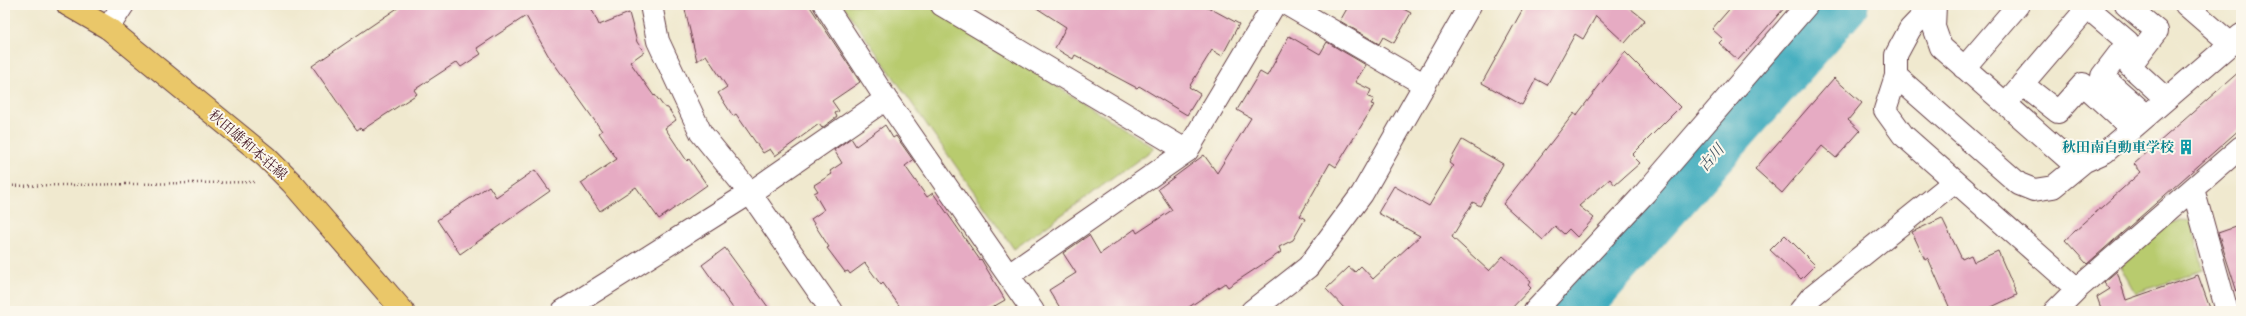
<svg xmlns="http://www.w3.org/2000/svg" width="2246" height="316" font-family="'IM FELL French Canon','Noto Serif JP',serif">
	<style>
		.green { fill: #b8cb6e; stroke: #81754c }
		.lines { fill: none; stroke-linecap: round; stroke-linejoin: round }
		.river { stroke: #3eabbd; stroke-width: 45 }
		.building { fill: #e6abc3 }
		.minor-casing { stroke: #633d44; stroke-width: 24 }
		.major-casing { stroke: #633d44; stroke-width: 24 }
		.path { stroke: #633d44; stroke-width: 2.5; stroke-dasharray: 1 3; stroke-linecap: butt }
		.minor { stroke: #fff; stroke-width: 22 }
		.major { stroke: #eac769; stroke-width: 22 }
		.labels { text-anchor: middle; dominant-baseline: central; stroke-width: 4; stroke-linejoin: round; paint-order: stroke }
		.street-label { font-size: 14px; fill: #4a1f2b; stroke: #fbf7ec }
		.culture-label { font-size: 14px; font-weight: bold; fill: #0d838f; stroke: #fbf7ec; text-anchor: end }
		.water-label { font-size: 15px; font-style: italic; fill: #455765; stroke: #fbf7ec }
	</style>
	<rect width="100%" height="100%" fill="#fbf7ec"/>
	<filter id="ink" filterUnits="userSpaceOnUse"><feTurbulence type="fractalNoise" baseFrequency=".025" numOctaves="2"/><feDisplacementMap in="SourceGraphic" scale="8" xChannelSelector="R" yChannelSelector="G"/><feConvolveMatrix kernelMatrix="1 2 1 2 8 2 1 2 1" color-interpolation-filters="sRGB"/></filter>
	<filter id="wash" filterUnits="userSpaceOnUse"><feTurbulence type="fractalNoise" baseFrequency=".012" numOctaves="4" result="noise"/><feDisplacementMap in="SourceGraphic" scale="16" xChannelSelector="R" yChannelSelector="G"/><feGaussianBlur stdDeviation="0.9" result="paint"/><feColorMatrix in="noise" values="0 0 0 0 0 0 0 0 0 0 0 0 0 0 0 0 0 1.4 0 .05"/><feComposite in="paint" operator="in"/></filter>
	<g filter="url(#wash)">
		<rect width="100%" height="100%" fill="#f0e9cf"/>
		<path class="green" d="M 843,5 L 927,5 L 1155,148 L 1014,249 Z
			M 2181,221 L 2192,222 L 2203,270 L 2136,293 L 2121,266 L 2168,223 Z"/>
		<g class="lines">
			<path class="river" d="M 1576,311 L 1846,5"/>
		</g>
		<g id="blocks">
			<path class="building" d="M 402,5 L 590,5 L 599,25 L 629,13 L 637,42 L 644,52 L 630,62 L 654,96 L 655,95 L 664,107 L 668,108 L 676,120 L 665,128 L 687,161 L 689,159 L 707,185 L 659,219 L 636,187 L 600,211 L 581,183 L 617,159 L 599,133 L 602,131 L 548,55 L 526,16 L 477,48 L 481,54 L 461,67 L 457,62 L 414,90 L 417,94 L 362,130 L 360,128 L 357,130 L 312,66 Z
				M 684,5 L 809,5 L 860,82 L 832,101 L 839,111 L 835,113 L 837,117 L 822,128 L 819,124 L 775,156 L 770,149 L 763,153 L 736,114 L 733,116 L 718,93 L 727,87 L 706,55 L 697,61 Z
				M 1032,5 L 1204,5 L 1239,24 L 1222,56 L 1212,50 L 1189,87 L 1200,94 L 1187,115 L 1139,86 L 1137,88 L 1075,55 L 1073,59 L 1055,48 L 1066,27 Z
				M 1349,5 L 1396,5 L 1411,13 L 1394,43 L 1383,37 L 1379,44 L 1340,21 Z
				M 1525,5 L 1626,5 L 1645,20 L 1625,43 L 1596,16 L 1583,39 L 1575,34 L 1547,85 L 1536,79 L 1522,105 L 1482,83 Z
				M 1733,5 L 1787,5 L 1738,60 L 1719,43 L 1723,39 L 1712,29 Z
				M 1289,36 L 1320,54 L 1327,42 L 1366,65 L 1355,82 L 1371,90 L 1368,97 L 1374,99 L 1371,104 L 1374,105 L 1336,167 L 1330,163 L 1300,216 L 1305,219 L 1293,240 L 1279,247 L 1281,252 L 1228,287 L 1225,283 L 1183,311 L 1062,311 L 1049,290 L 1076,273 L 1063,253 L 1089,235 L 1100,254 L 1135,229 L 1137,233 L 1172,210 L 1158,189 L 1204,155 L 1217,173 L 1251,118 L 1237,110 L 1260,72 L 1267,76 Z
				M 1625,52 L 1680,107 L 1632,155 L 1640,163 L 1615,185 L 1610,179 L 1579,206 L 1594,218 L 1577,237 L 1569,229 L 1564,234 L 1555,226 L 1543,240 L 1503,204 L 1574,113 L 1576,116 Z
				M 2241,70 L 2241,128 L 2087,264 L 2065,240 L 2141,172 L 2134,164 Z
				M 1834,78 L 1862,103 L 1848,120 L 1860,131 L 1836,158 L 1822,146 L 1782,193 L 1755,169 Z
				M 885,125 L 893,138 L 896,136 L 913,160 L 905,166 L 927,197 L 933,193 L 980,260 L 981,259 L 1005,300 L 986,311 L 903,311 L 883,283 L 881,285 L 865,263 L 850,274 L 848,271 L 845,272 L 827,248 L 829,247 L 811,219 L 824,210 L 814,193 L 818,191 L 814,185 L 832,174 L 830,171 L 842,163 L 834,150 L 851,138 L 856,146 Z
				M 1462,140 L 1503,164 L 1480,206 L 1473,202 L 1452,237 L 1489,271 L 1503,256 L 1531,281 L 1528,285 L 1531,288 L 1509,311 L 1347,311 L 1326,289 L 1349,267 L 1355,272 L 1361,266 L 1373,279 L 1420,236 L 1378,213 L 1394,186 L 1429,206 L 1453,166 L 1449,163 Z
				M 535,170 L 550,191 L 460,254 L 437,220 L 489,186 L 496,197 Z
				M 1942,218 L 1962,259 L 1971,255 L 1974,262 L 1998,251 L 2017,295 L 1983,311 L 1951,311 L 1928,258 L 1925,260 L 1912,232 Z
				M 2241,225 L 2241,291 L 2237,292 L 2218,233 Z
				M 1785,235 L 1815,265 L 1801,279 L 1770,250 Z
				M 725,248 L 771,311 L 735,311 L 702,265 Z
				M 2117,271 L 2126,300 L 2198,275 L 2211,311 L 2102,311 L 2097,297 L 2110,289 L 2104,282 Z"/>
		</g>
	</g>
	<g filter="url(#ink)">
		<use href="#blocks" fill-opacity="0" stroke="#633d44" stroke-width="1"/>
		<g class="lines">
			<defs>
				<path id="minor" d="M 651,5 L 658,41 L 701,133 L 750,193 L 832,311
					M 825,5 L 886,99 L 1033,311
					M 942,5 L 1187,151
					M 1288,5 L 1425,85
					M 1933,5 L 1910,29 L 1896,55 L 1896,76 L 2019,184 L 2034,190 L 2053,187 L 2086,160
					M 1935,5 L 1934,27 L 1941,47 L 2067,158 L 2085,161 L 2105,152 L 2241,35
					M 2126,5 L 2157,31 L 2130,66 L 2166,99
					M 2186,5 L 2231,44
					M 2088,8 L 2128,42 L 2102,76 L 2147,116
					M 108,28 L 123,5
					M 1964,68 L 2018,5
					M 1896,76 L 1885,110 L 1903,135 L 2077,289
					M 2022,84 L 2058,112 L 2083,84 L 2132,129
					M 2013,95 L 2090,5
					M 2193,189 L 2227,311
					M 1009,275 L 1187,151 L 1274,5
					M 563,311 L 750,193 L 886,99
					M 1252,311 L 1308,267 L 1362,194 L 1470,5
					M 1535,311 L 1645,193 L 1807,5
					M 1800,311 L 1812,296 L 1955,181
					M 2055,311 L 2077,289 L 2241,147"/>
				<path id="major" d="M 68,5 L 108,28 L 266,157 L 292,183 L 403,311"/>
			</defs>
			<use href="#minor" class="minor-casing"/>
			<use href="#major" class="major-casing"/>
			<path class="path" d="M 5,186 L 256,182"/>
			<use href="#minor" class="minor"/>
			<use href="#major" class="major"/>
		</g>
	</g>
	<defs>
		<symbol id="building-bare" viewBox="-9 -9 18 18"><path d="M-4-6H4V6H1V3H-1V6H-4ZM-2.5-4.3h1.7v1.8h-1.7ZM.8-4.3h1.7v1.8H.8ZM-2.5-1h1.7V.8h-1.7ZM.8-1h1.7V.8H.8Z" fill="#0f9aa8" stroke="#fbf7ec" stroke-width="2.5" paint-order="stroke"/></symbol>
	</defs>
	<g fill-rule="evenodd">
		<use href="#building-bare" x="2175" y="136" width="22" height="22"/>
	</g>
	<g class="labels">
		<g class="street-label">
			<text transform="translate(248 145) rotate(41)">秋田雄和本荘線</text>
		</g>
		<g class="culture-label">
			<text x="2174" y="147">秋田南自動車学校</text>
		</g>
		<g class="water-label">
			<text transform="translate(1711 158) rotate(-49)">古川</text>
		</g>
	</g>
	<rect width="2246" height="316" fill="none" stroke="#fbf7ec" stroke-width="20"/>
</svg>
